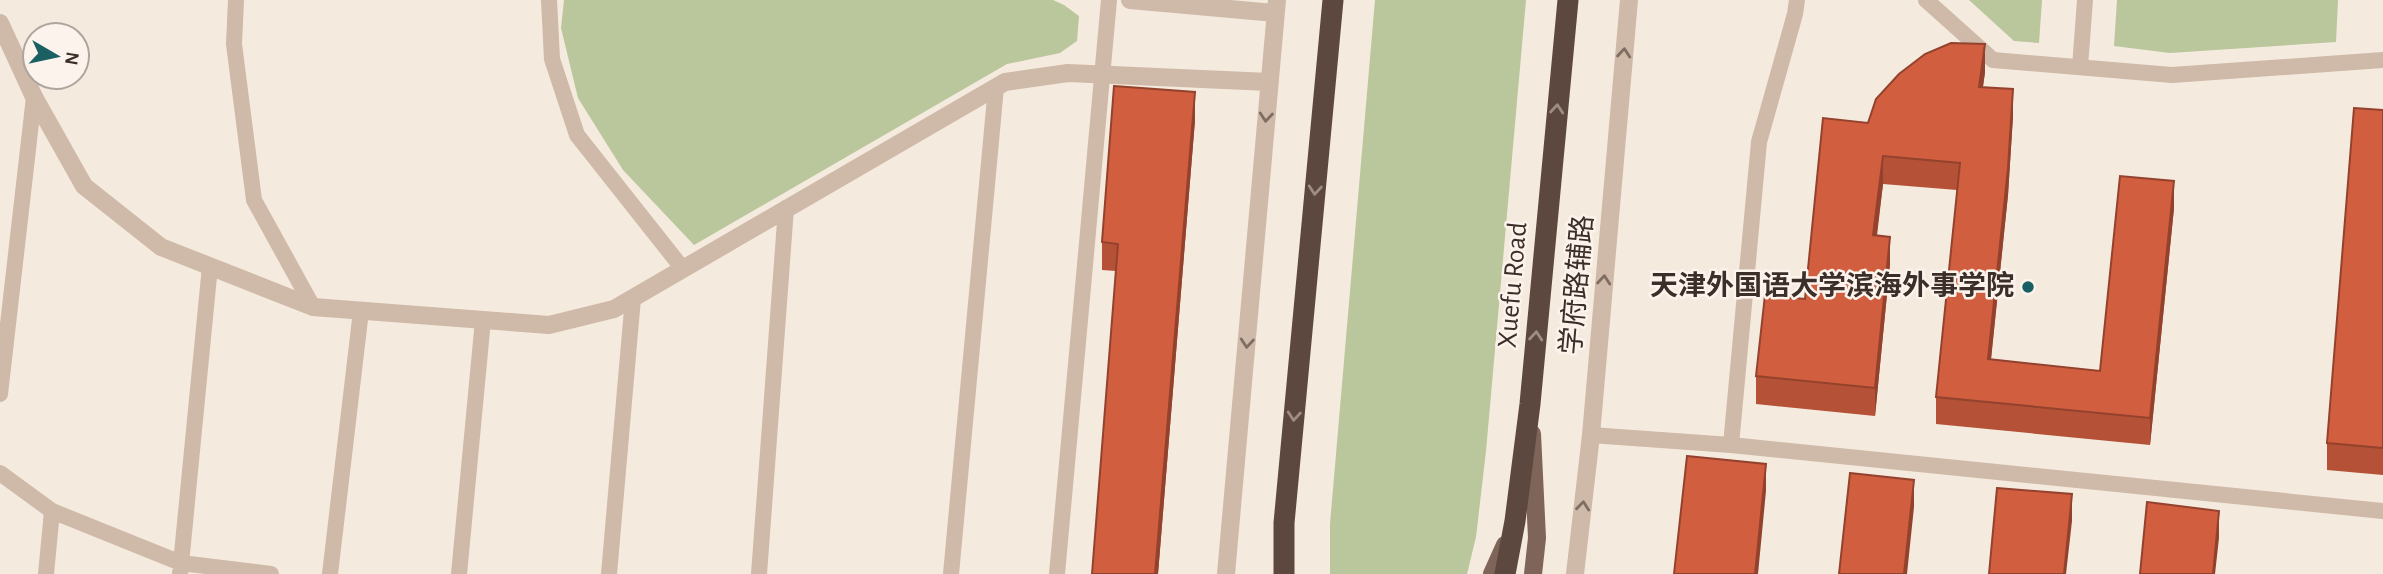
<svg xmlns="http://www.w3.org/2000/svg" width="2383" height="574" font-family="'Alegreya Sans','Noto Sans SC',sans-serif">
	<style>
		.green { fill: #bac69c }
		.lines { fill: none; stroke-linecap: round; stroke-linejoin: round }
		.lane { stroke: #cfb9a8; stroke-width: 16 }
		.street { stroke: #cfb9a8; stroke-width: 18 }
		.primary { stroke: #7f6459; stroke-width: 18 }
		.highway { stroke: #5d483f; stroke-width: 21 }
		.wall { fill: #b55137 }
		.shaded-wall { fill: #93422d }
		.building { fill: #d25e40; stroke: #93422d; stroke-width: 2 }
		.oneway { stroke: #7e6d62 }
		.oneway2 { stroke: #9d8d84 }
		.poi-dot { fill: #1a6062; stroke: #fcf4ec; stroke-width: 2.5 }
		.labels { text-anchor: middle; dominant-baseline: central; stroke-width: 5; stroke-linejoin: round; paint-order: stroke }
		.street-label { font-size: 28px; fill: #3c2e29; stroke: #fcf4ec }
		.poi-label { font-size: 28px; font-weight: bold; fill: #3c2e29; stroke: #fcf4ec; text-anchor: end }
	</style>
	<rect width="100%" height="100%" fill="#f5eade"/>
	<path class="green" d="M 564,0 L 1053,0 L 1064,5 L 1079,16 L 1077,41 L 1060,53 L 1007,64 L 694,245 L 623,170 L 578,98 L 561,28 Z
		M 1375,0 L 1526,0 L 1486,451 L 1476,537 L 1467,574 L 1330,574 L 1330,524 Z
		M 1969,0 L 2042,0 L 2039,43 L 2014,41 Z
		M 2117,0 L 2338,0 L 2336,42 L 2170,53 L 2114,46 Z"/>
	<g class="lines">
		<path class="lane" d="M 236,0 L 234,44 L 254,200 L 313,307
			M 549,0 L 552,59 L 577,135 L 683,269
			M 1926,0 L 1993,60 L 2172,75 L 2383,60
			M 2080,67 L 2085,0
			M 0,394 L 34,97
			M 1591,435 L 1731,445 L 2383,511
			M 1731,445 L 1759,142 L 1795,14 L 1797,0
			M 0,473 L 52,511 L 181,563 L 271,574
			M 46,574 L 52,511
			M 180,574 L 210,266
			M 330,574 L 361,311
			M 459,574 L 483,320
			M 609,574 L 633,298
			M 759,574 L 786,208
			M 951,574 L 996,87
			M 1057,574 L 1109,0"/>
		<path class="street" d="M 1130,0 L 1275,13
			M 0,23 L 34,97 L 84,186 L 161,247 L 313,307 L 549,325 L 614,309 L 1005,82 L 1068,73 L 1269,82
			M 1226,574 L 1277,0
			M 1575,574 L 1591,435 L 1629,0"/>
		<path class="primary" d="M 1532,434 L 1537,538 L 1533,574
			M 1492,574 L 1505,545"/>
		<path class="highway" d="M 1284,574 L 1284,523 L 1333,0
			M 1505,574 L 1515,521 L 1530,404 L 1568,0"/>
	</g>
	<path class="wall" d="M 1985,72 L 1983,87 L 2013,116 L 2008,195 L 1991,360 L 2100,371 L 2174,208 L 2150,445 L 1936,424 L 1936,397 L 1957,190 L 1883,184 L 1877,236 L 1890,264 L 1875,416 L 1756,404 L 1756,376 L 1805,299 L 1868,123 Z
		M 2383,110 L 2383,475 L 2327,470 L 2327,443 Z
		M 1195,120 L 1158,574 L 1092,574 L 1116,271 L 1102,270 L 1102,242 Z"/>
	<path class="shaded-wall" d="M 1985,44 L 1985,72 L 1979,114 L 1979,87 Z
		M 2013,89 L 2013,116 L 2008,195 L 1988,387 L 1988,359 Z
		M 1195,92 L 1195,120 L 1158,574 L 1155,574 Z
		M 1883,156 L 1883,184 L 1873,263 L 1873,235 Z
		M 2174,181 L 2174,208 L 2150,445 L 2150,418 Z
		M 1890,237 L 1890,264 L 1875,416 L 1875,388 Z
		M 1766,464 L 1766,491 L 1758,574 L 1755,574 Z
		M 1914,480 L 1914,507 L 1907,574 L 1904,574 Z
		M 2072,494 L 2072,521 L 2066,574 L 2064,574 Z
		M 2219,511 L 2219,538 L 2215,574 L 2213,574 Z"/>
	<path class="building" d="M 1951,43 L 1985,44 L 1979,87 L 2013,89 L 2008,168 L 1988,359 L 2100,371 L 2120,176 L 2174,181 L 2150,418 L 1936,397 L 1960,163 L 1883,156 L 1873,235 L 1890,237 L 1875,388 L 1756,376 L 1765,295 L 1805,299 L 1823,118 L 1868,123 L 1876,99 L 1899,74 L 1925,54 Z
		M 1114,86 L 1195,92 L 1155,574 L 1092,574 L 1118,244 L 1102,242 Z
		M 2354,108 L 2383,110 L 2383,448 L 2327,443 Z
		M 1687,456 L 1766,464 L 1755,574 L 1674,574 Z
		M 1850,473 L 1914,480 L 1904,574 L 1839,574 Z
		M 1997,488 L 2072,494 L 2064,574 L 1989,574 Z
		M 2147,502 L 2219,511 L 2213,574 L 2140,574 Z"/>
	<defs><path id="oneway-chevron" d="M-2-3.5L2.5 0L-2 3.5" fill="none" stroke-width="1.6" stroke-linecap="round" stroke-linejoin="round" transform="scale(1.75)"/></defs>
	<g class="oneway">
		<use href="#oneway-chevron" transform="translate(1624 53) rotate(-85)"/>
		<use href="#oneway-chevron" transform="translate(1266 117) rotate(95)"/>
		<use href="#oneway-chevron" transform="translate(1604 280) rotate(-85)"/>
		<use href="#oneway-chevron" transform="translate(1247 343) rotate(95)"/>
		<use href="#oneway-chevron" transform="translate(1583 506) rotate(-84)"/>
	</g>
	<g class="oneway2">
		<use href="#oneway-chevron" transform="translate(1557 109) rotate(-85)"/>
		<use href="#oneway-chevron" transform="translate(1315 190) rotate(95)"/>
		<use href="#oneway-chevron" transform="translate(1536 336) rotate(-85)"/>
		<use href="#oneway-chevron" transform="translate(1294 416) rotate(95)"/>
	</g>
	<circle class="poi-dot" cx="2028" cy="287" r="7"/>
	<g class="labels">
		<g class="street-label">
			<text transform="translate(1513 285) rotate(-85)">Xuefu Road</text>
			<text transform="translate(1578 285) rotate(-85)">学府路辅路</text>
		</g>
		<g class="poi-label">
			<text x="2014" y="287">天津外国语大学滨海外事学院</text>
		</g>
	</g>
	<g transform="translate(56 56) rotate(99)"><circle r="33" fill="#fcf4ec" stroke="#afa59e" stroke-width="2"/>
	<path d="M0-5L12 26L0 18L-12 26Z" fill="#1a6062"/>
	<text y="-10" font-size="19" font-weight="bold" text-anchor="middle" fill="#3c2e29">N</text>
	</g>
</svg>
